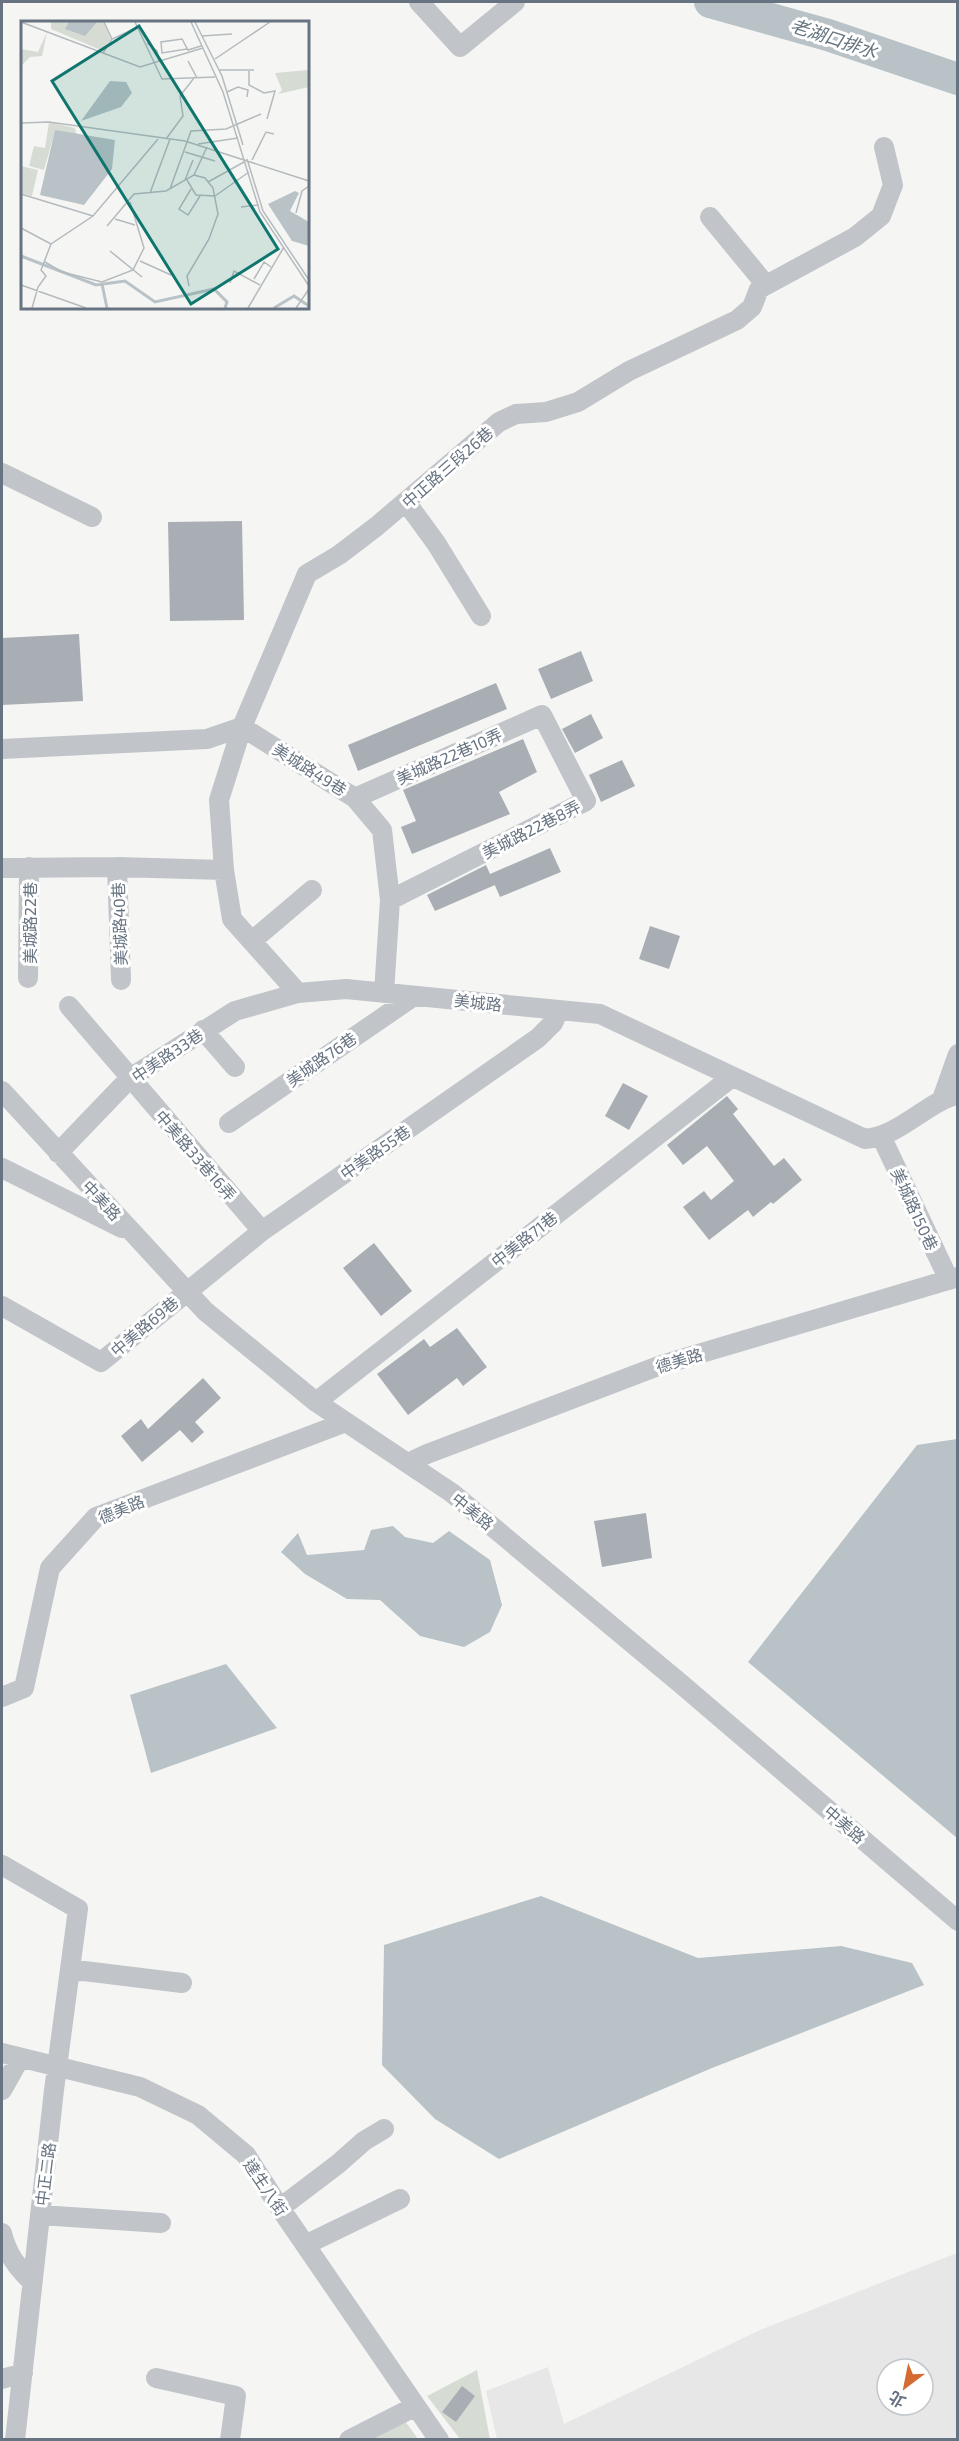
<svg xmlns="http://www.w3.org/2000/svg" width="959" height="2441" font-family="'Exo 2','Noto Sans TC',sans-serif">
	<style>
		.built { fill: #e6e7e6; fill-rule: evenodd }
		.green { fill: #d6dcd4 }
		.water { fill: #b9c2c7 }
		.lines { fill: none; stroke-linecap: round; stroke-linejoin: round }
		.river { stroke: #b9c2c7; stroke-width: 32 }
		.building { fill: #a8aeb4 }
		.minor { stroke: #c1c4c8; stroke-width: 20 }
		.labels { text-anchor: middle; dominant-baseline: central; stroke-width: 6; stroke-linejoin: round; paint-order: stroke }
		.street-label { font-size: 16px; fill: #677381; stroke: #fff }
		.water-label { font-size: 18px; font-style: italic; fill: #63737e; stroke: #fff }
		.inset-river { fill: none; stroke: #b9c2c7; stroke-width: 3 }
		.inset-road { fill: none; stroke: #b4babe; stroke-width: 1.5 }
		.view { fill: #0f766e; fill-opacity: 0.15; stroke: #0f766e; stroke-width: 3 }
		.inset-edge { fill: none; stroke: #677381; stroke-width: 3 }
	</style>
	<rect width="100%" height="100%" fill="#f5f6f3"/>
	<path class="built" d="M 957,2253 L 957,2439 L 497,2439 L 486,2391 L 548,2367 L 564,2424 L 760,2330 ZM 887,2369 L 923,2369 L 923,2405 L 887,2405 Z"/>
	<path class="green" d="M 477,2370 L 490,2439 L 460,2439 L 427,2396 Z
		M 405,2421 L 418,2439 L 369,2440 Z"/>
	<path class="water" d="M 957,1439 L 958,1439 L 957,1838 L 748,1662 L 917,1445 Z
		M 393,1526 L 405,1537 L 433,1543 L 449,1531 L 490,1560 L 502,1605 L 490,1632 L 464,1647 L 420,1636 L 380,1600 L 347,1599 L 305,1574 L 281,1552 L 298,1533 L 307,1555 L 364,1550 L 371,1530 Z
		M 226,1664 L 277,1728 L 151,1773 L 130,1695 Z
		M 541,1896 L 698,1958 L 841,1946 L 912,1963 L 924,1985 L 712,2068 L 499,2159 L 435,2119 L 382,2065 L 384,1945 Z"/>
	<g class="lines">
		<path class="river" d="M 710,2 L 828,35 L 958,79"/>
	</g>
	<path class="building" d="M 242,521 L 244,620 L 170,621 L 168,522 Z
		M 79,634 L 83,701 L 2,705 L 2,638 Z
		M 581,651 L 593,681 L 551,699 L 538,669 Z
		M 496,683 L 507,709 L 358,771 L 348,745 Z
		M 591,714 L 603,738 L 575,753 L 562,729 Z
		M 523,739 L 537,772 L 499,792 L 510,814 L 412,854 L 401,827 L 416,821 L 403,790 Z
		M 622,760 L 635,786 L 601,802 L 589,775 Z
		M 550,848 L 561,872 L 500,897 L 490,874 Z
		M 486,865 L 495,885 L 435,911 L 427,895 Z
		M 650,926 L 680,936 L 669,969 L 639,959 Z
		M 623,1083 L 648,1096 L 629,1130 L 605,1116 Z
		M 727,1096 L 738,1109 L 733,1114 L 774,1166 L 784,1158 L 802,1180 L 773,1204 L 771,1202 L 753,1217 L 748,1210 L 709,1240 L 683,1207 L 704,1191 L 711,1200 L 734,1181 L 707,1146 L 683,1165 L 667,1145 Z
		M 374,1243 L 412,1291 L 381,1316 L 343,1268 Z
		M 457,1328 L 487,1367 L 463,1386 L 457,1378 L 408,1415 L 377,1374 L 424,1339 L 430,1347 Z
		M 203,1378 L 221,1398 L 195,1422 L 204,1432 L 192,1443 L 180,1430 L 142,1462 L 121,1436 L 141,1419 L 148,1429 Z
		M 646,1513 L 652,1558 L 602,1567 L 594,1521 Z
		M 462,2386 L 475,2396 L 456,2422 L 442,2412 Z"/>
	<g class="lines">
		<path class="minor" d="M 419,2 L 460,47 L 515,2
			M 710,217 L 766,285
			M 2,473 L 92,517
			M 406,502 L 436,543 L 481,616
			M 242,727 L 355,798 L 382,830 L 390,900 L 384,993
			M 2,749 L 207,739 L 242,727
			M 355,798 L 542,715 L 586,801 L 390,900
			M 117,867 L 121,980
			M 2,868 L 117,867 L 224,870
			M 252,941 L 312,890
			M 28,978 L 29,867
			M 298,993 L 232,919 L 224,870 L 219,800 L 242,727 L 307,574 L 339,555 L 377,526 L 499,422 L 516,414 L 546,412 L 578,402 L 629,371 L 737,320 L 752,307 L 759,289 L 855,237 L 881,216 L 893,185 L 884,147
			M 69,1006 L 262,1231
			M 203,1030 L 235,1067
			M 2,1091 L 205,1311 L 316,1402 L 452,1493 L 680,1683 L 958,1921
			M 942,1099 L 958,1054
			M 229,1123 L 414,996
			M 882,1138 L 949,1280
			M 58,1153 L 130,1078 L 235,1011 L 298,993 L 346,989 L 600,1014 L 865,1139 C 900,1136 924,1104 958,1094
			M 2,1168 L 122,1228
			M 2,1306 L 101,1362 L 262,1231 L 538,1038 L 553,1023 L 559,1010
			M 316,1402 L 732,1077
			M 408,1463 L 427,1454 L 661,1365 L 958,1277
			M 2,1697 L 24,1688 L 50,1568 L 96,1517 L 346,1422
			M 2,1865 L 78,1909 L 54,2090 L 15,2440
			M 70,1972 L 84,1971 L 182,1983
			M 2,2053 L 140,2087 L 198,2115 L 246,2155 L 280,2208 L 439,2440
			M 2,2090 L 20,2058
			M 280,2208 L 338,2164 L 364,2141 L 384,2129
			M 40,2215 L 161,2223
			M 2,2233 C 7,2254 17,2267 32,2282
			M 305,2245 L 400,2199
			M 156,2378 L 236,2396 L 230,2440
			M 2,2379 L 23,2373
			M 349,2440 L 416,2406"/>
	</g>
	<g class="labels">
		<g class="street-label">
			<text transform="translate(447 467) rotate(-41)">中正路三段26巷</text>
			<text transform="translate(449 756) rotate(-24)">美城路22巷10弄</text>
			<text transform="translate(310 769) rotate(32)">美城路49巷</text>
			<text transform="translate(531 829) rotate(-27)">美城路22巷8弄</text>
			<text transform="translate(29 923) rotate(-90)">美城路22巷</text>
			<text transform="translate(119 924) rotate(-92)">美城路40巷</text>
			<text transform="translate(478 1002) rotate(6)">美城路</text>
			<text transform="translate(167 1055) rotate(-34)">中美路33巷</text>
			<text transform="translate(321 1059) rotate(-35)">美城路76巷</text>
			<text transform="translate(375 1152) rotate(-35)">中美路55巷</text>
			<text transform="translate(196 1155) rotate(49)">中美路33巷16弄</text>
			<text transform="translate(102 1200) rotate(47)">中美路</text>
			<text transform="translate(915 1209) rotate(65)">美城路150巷</text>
			<text transform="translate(524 1239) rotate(-38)">中美路71巷</text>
			<text transform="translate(144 1326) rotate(-40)">中美路69巷</text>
			<text transform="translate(679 1360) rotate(-17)">德美路</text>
			<text transform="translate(121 1509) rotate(-23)">德美路</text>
			<text transform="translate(473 1511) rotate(39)">中美路</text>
			<text transform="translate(845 1824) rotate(41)">中美路</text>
			<text transform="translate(45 2174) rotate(-83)">中正二路</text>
			<text transform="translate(266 2187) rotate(56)">達生八街</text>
		</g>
		<g class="water-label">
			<text transform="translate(834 38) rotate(18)">老湖口排水</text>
		</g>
	</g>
	<g transform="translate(21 21)">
		<rect width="288" height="288" fill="#f5f6f3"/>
		<path d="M 30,1 L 82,1 L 90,18 L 82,30 L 30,8 ZM 26,11 L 21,35 L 9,36 L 0,45 L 0,28 L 17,31 ZM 287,49 L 288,66 L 257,73 L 261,69 L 254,52 ZM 28,101 L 54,107 L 55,112 L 64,115 L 34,110 L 23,149 L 8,145 L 13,125 L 24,127 ZM 0,145 L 17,149 L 11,175 L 0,172 Z" fill="#d6dcd4"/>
		<path d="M 48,1 L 76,1 L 64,15 L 44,8 ZM 89,60 L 105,61 L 111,72 L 100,86 L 60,100 ZM 34,109 L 94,119 L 91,148 L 63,184 L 19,174 ZM 274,170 L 278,172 L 269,190 L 288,201 L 288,225 L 271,220 L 247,183 Z" fill="#b9c2c7"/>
		<path class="inset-river" d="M 0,235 L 75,264 L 104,260 L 134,281 L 193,268 L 206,281 L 204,287M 81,263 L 86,287M 253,287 L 273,275 L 288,285"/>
		<path class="inset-road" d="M 0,1 L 119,46 L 182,27M 83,1 L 91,18M 114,1 L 141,58 L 194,56M 170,1 L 202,71 L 239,191 L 288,265M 174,1 L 201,55 L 222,124M 181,15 L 211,13M 126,22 L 136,30 L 138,41M 166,28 L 141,32 L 140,21 L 161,18 L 167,29 L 180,25M 82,32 L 91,18 L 117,6M 194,38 L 249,1M 167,40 L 176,57M 198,49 L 233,49M 228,50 L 228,64 L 243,72 L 254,70 L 246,98M 206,71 L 217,66 L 227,69 L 226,76M 0,102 L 28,101 L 164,120 L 288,160M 145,118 L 162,95 L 159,75 L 173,57M 177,123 L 217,117M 164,131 L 194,140M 226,138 L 242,190 L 288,259M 231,139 L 245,111 L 253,113M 164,159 L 172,139M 166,159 L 175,174 L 194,175M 187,161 L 223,141M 149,168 L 170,110 L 205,108 L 240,93M 170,168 L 158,188 L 167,194 L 179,175M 129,172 L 149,118M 0,173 L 72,195M 194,175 L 228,151M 220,186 L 238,184M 275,192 L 281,170 L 288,165M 94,198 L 114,204M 86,205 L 113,173 L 145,170 L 173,154 L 186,126M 0,207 L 30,223M 89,230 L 121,256M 119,240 L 150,254M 24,241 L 41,251 L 81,261 L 112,249 L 123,227 L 109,181M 233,258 L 243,241 L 250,246M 209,262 L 213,250 L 239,264M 0,264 L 65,287M 168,265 L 166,255 L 188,218 L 197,193 L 192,167 L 184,157 L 173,154M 11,287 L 17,266 L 25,255 L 20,249 L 30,223 L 72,195 L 137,118M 227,287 L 263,226M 275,287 L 288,268"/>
		<path class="view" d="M 118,5 L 257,228 L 170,283 L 31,60 Z"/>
		<rect width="288" height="288" class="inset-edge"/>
	</g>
	<rect width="959" height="2441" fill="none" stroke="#677381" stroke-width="6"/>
	<g transform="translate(905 2387) rotate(212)"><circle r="28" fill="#ffffff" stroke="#c2c7cd" stroke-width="1.5"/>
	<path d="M0-4.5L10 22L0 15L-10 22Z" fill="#d56b33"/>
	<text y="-9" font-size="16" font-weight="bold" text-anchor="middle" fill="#677381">北</text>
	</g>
</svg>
